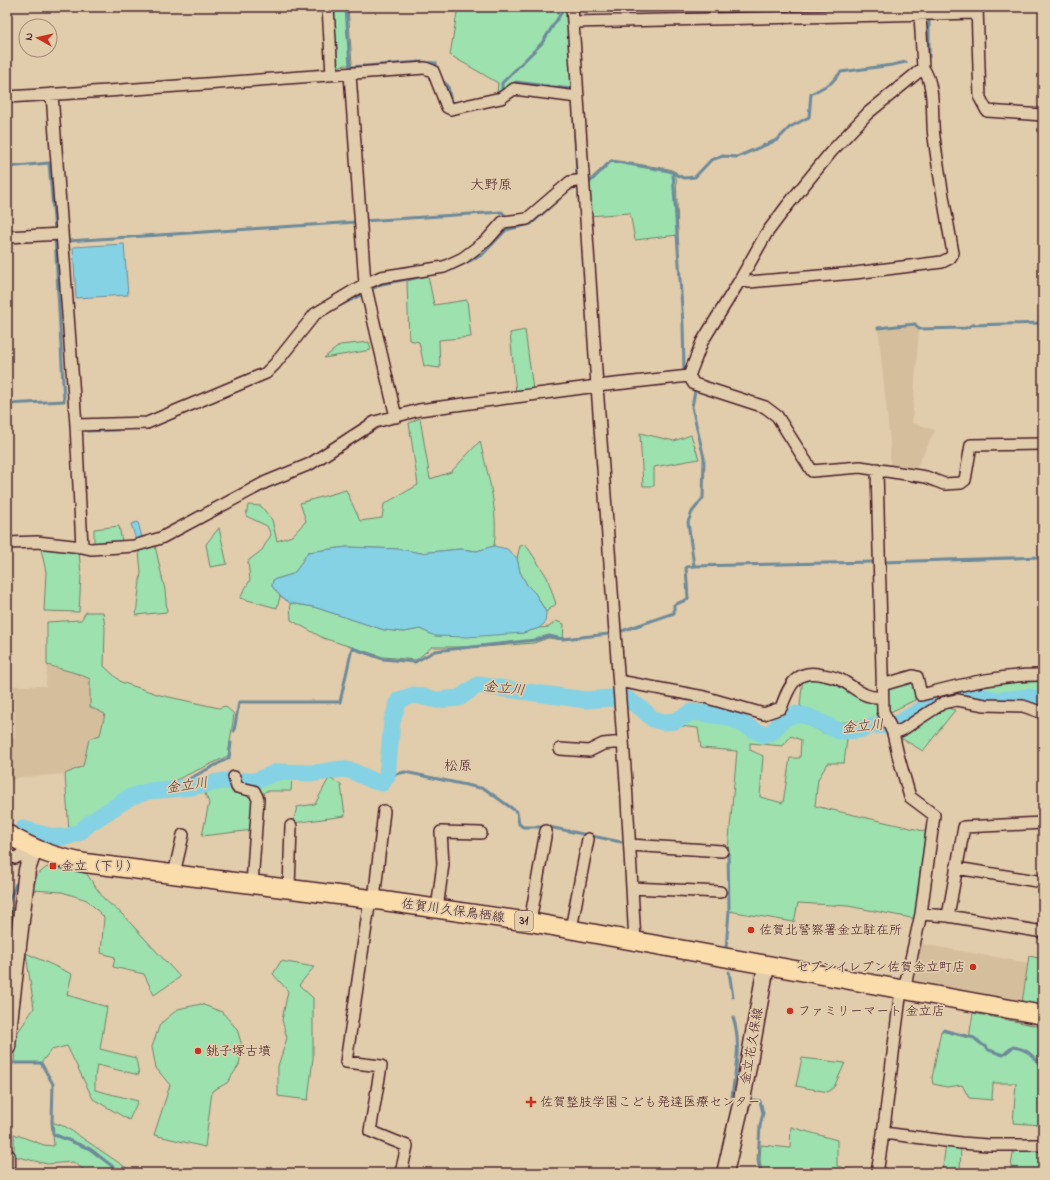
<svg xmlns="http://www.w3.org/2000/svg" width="1050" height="1180" font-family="'Indie Flower','Klee One',sans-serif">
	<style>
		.built { fill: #d5be9c }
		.green { fill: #9ce1ae; stroke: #73806c; fill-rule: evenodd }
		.water { fill: #85d2e4; stroke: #6d8a9a }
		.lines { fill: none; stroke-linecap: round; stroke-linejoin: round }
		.stream { stroke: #6d8a9a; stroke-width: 3 }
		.river { stroke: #85d2e4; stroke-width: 17 }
		.street-casing { stroke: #4a1f2b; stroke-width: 14 }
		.secondary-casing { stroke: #4a1f2b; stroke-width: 19 }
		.primary-casing { stroke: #4a1f2b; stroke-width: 21 }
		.street { stroke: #e1ccab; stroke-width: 11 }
		.secondary { stroke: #e1ccab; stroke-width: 16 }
		.primary { stroke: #fbddab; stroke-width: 18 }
		.poi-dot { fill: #c8321e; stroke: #e1ccab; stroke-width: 1.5 }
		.labels { text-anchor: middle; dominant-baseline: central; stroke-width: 3.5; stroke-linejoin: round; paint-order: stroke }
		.shield { fill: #e1ccab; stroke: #775351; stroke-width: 1 }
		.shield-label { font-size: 12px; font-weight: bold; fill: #4a1f2b }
		.poi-label { font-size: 13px; fill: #4a1f2b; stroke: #e1ccab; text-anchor: start }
		.street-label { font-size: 13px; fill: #4a1f2b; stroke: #e1ccab }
		.neighbourhood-label { font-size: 14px; fill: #4a1f2b; stroke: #e1ccab }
		.water-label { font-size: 14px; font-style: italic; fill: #533a47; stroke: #e1ccab }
	</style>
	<rect width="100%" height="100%" fill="#e1ccab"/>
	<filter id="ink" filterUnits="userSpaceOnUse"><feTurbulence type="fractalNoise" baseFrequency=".025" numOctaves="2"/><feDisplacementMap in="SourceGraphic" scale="8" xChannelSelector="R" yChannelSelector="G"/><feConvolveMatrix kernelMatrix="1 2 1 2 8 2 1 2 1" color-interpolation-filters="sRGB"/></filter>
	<g filter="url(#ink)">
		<path class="built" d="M 915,324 L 919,329 L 912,423 L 935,430 L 915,471 L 890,467 L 890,442 L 878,328 Z
			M 47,665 L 79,674 L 90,679 L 90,707 L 105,714 L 100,735 L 89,739 L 83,766 L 65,774 L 21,777 L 7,782 L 7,735 L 15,739 L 15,722 L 13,686 L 46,686 Z
			M 921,944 L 1028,963 L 1022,1003 L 913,983 Z"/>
		<path class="green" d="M 331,7 L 348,7 L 352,64 L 335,67 Z
			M 458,7 L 566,7 L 573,91 L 516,85 L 497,92 L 498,83 L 450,55 Z
			M 611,160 L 669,169 L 676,172 L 678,235 L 635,240 L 630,213 L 589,216 L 587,182 Z
			M 428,276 L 434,305 L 467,300 L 471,337 L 439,340 L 440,368 L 424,366 L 419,342 L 409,340 L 407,281 Z
			M 525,330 L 533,390 L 516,393 L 510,333 Z
			M 369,342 L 371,350 L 324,358 L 340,345 Z
			M 420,418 L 430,479 L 451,472 L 480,441 C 488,476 499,511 494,546 L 477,551 L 460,549 L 420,553 L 400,549 L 347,547 L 308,552 L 298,568 L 293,574 L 273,580 L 272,586 L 280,596 L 277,608 L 240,598 L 250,580 L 248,561 L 262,550 L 271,535 L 267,526 L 246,516 L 248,505 L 261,506 L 272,520 L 277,541 L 292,536 L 306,521 L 300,503 L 346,490 L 360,521 L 382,518 L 384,504 L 418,485 L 409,423 Z
			M 640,433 L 674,441 L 691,435 L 699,459 L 654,467 L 654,486 L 643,486 Z
			M 119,526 L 122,542 L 94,544 L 94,529 Z
			M 219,528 L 227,564 L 210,567 L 206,544 Z
			M 526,545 L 547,577 L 556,604 L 546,612 L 535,593 L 527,585 L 520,572 L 517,558 L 520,546 Z
			M 155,546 L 165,590 L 167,612 L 136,615 L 141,572 L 139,551 Z
			M 41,549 L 79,551 L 81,575 L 79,612 L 44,611 L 46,572 Z
			M 290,603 L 314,607 L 384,630 L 404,632 L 420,629 L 436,636 L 523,633 L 539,628 L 549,627 L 556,621 L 564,624 L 563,640 L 548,638 L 534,643 L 483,647 L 432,647 L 416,660 L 383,657 L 323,638 L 291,620 Z
			M 86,612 L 103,612 L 105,628 L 104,666 L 121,682 L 160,695 L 219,708 L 225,706 L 234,714 L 228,756 L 165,785 L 149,787 L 131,793 L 69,833 L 65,774 L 83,766 L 89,739 L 100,735 L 105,714 L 90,707 L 90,679 L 79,674 L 47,665 L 47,622 L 81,620 Z
			M 803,676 L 835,683 L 865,702 L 884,701 L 886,688 L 910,680 L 915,681 L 915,700 L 874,720 L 834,723 L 800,706 Z
			M 1043,677 L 1043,697 L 1034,694 L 990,695 L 968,686 Z
			M 945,707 L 955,710 L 923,751 L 899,737 Z
			M 694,716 L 729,722 L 751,736 L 766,739 L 781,732 L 793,720 L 804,723 L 824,733 L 847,739 L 844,763 L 828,763 L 818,779 L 815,806 L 928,832 L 917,919 L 848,906 L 798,903 L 794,922 L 729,911 L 728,850 L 737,751 L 701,748 L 698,728 L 679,726 ZM 791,736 L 801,740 L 800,758 L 790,758 L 783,803 L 760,797 L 763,756 L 750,750 L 750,743 L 783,746 Z
			M 292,776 L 291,791 L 266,791 L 256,799 L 253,830 L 202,836 L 209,803 L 203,789 L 221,786 L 254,786 L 274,777 Z
			M 329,778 L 341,785 L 345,816 L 293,823 L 297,807 L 315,804 Z
			M 47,867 L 86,873 L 104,899 L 122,914 L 180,977 L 154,995 L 144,974 L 113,967 L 115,957 L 101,953 L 104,917 L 87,900 L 62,892 L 33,890 L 37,875 Z
			M 7,908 L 12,908 L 7,939 Z
			M 26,953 L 72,974 L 67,995 L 107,1007 L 100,1049 L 136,1058 L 139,1075 L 97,1065 L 95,1077 L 95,1090 L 138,1101 L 129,1120 L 93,1099 L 67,1046 L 51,1050 L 41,1063 L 14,1063 L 16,1035 L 34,1008 Z
			M 1029,956 L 1043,959 L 1043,1007 L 1022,1003 Z
			M 281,961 L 314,967 L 299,985 L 313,998 L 313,1058 L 308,1100 L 278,1096 L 278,1066 L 287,1038 L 282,1020 L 288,991 L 273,974 Z
			M 201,1004 L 222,1012 L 237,1029 L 242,1046 L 239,1065 L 227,1083 L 212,1091 L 205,1147 L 154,1135 L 170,1085 L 156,1068 L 152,1047 L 160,1024 L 178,1009 Z
			M 973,1013 L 1043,1027 L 1039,1065 L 1043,1108 L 1043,1125 L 1013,1123 L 1016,1083 L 993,1083 L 992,1100 L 969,1098 L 962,1085 L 947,1087 L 933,1084 L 932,1078 L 941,1031 L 969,1038 Z
			M 802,1058 L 845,1063 L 834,1087 L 828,1092 L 796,1086 Z
			M 52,1122 L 66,1127 L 134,1173 L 89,1173 L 73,1162 L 47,1164 L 14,1156 L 14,1134 L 44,1145 L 54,1146 Z
			M 791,1127 L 837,1140 L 837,1166 L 863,1173 L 762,1173 L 760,1160 L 761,1145 L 790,1148 Z
			M 946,1144 L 961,1146 L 960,1173 L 942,1173 Z
			M 1014,1147 L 1043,1148 L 1043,1173 L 1010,1173 Z"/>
		<path class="water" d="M 124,244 L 128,295 L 76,298 L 73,247 Z
			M 138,522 L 142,538 L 136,540 L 131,524 Z
			M 494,546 L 507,549 L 517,558 L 520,572 L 527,585 L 535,593 L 546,612 L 545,623 L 539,628 L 523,633 L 467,637 L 435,636 L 420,629 L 404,632 L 384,630 L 314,607 L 290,603 L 280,596 L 272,586 L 273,580 L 293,574 L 298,568 L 308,552 L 347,547 L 400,549 L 420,553 L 460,549 L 477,551 Z"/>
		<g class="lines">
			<path class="stream" d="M 346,7 L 350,67 L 421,62 L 436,63 L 438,71
				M 835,7 L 837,9 L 907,7
				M 929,57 L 929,20
				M 441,80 L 448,86 L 451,102 L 458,103
				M 512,85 L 516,82 L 571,89
				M 500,92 L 502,92 L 502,83 L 542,43 L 565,7
				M 573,101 L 577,175
				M 7,167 L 49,163 L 55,231
				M 673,173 L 683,324 L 684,371
				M 589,183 L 611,161 L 669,171 L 684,178 L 695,177 L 711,160 L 723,156 L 737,157 L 777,140 L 790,127 L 809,117 L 811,94 L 831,83 L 841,72 L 892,65 L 906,62
				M 567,191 L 577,186
				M 363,221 L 502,212 L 506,217
				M 68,241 L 357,222
				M 447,271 L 453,269 L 482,255 L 506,230 L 531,224 L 559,199
				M 372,289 L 382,284 L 418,277
				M 331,310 L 363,294
				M 878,328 L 915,324 L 919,329 L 966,328 L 972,325 L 1043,323
				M 7,404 L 64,401 L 55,237
				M 87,431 L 118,430
				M 883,562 L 1043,557
				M 694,566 L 874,562
				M 619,632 L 674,613 L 674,605 L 688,599 L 686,567 L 694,566 L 688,522 L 692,512 L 703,498 L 704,458 L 692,407 L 695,391 L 692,387
				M 234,731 L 239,702 L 340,702 L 352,648 L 383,659 L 415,662 L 435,651 L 535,640 L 549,636 L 563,639 L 609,634
				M 387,776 L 405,772 L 485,789 L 517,812 L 519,824 L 523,827 L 549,827 L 621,842
				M 161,789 L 183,782 L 229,758 L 231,743
				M 11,827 L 23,829
				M 724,847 L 728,850 L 729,911 L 726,948
				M 7,905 L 16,884
				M 729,972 L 733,997
				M 943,1030 L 974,1038 L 989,1050 L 1003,1055 L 1013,1047 C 1026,1049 1032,1054 1039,1064 L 1043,1064
				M 14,1063 L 41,1063 L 53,1084 L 52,1122 L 53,1134 L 90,1149 L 121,1173
				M 732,1097 C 735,1069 742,1044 733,1017
				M 754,1100 L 760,1101 L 763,1113 L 760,1126 L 758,1160 L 760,1173"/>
			<path class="river" d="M 23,829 L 53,837 L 66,837 L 80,832 L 90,823 L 130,797 L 149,791 L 192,787 L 223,781 L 255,781 L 277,772 L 316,773 L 342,769 L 352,771 L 374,781 L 382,783 L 387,776 L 392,721 L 399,700 L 414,695 L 437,700 L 459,698 L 478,685 L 586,700 L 611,698 L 627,699 L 642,709 L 653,719 L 663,722 L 675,721 L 692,712 L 729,717 L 760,733 L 766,734 L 772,732 L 785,718 L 796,714 L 807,716 L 839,731 L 858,730 L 875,725 L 885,726 L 899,723 L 949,693 L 965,691 L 983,697 L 1000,700 L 1028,697 L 1043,701"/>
			<defs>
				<path id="street" d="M 328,7 L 332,75
					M 572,7 L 597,386 L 626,782 L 635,941
					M 977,7 L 980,98 L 987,111 L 1043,115
					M 573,22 L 977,13
					M 350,74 L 365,284 L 396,417
					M 52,94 L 76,425 L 82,547
					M 7,97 L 108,91 L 425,68 L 433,71 L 447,107 L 451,109 L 501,98 L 514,89 L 578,97
					M 7,237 L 61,234
					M 740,280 L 749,282 L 855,273 L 942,262 L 950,258 L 953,253 C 946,214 939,176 934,137 C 931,116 936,86 923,68 L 920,14
					M 689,376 L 694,384 L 765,407 L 777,416 L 812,471 L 860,467 L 926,477 L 944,484 L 961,483 L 965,480 L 971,445 L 1043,444
					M 689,376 L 702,342 L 740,280 L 766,234 L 787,206 L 831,152 L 868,113 L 923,68
					M 76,425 L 147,423 L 266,373 L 275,364 L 315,314 L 365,284 L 381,277 L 444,267 L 463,258 L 487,240 L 503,222 L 527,219 L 570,182 L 583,180
					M 7,543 L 37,542 L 82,547 L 91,549 L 134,546 L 161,538 L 266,482 L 310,464 L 375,422 L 419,410 L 597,386 L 689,376
					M 619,681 L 704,697 L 764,714 L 781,708 C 789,686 796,668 823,675 C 828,676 835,677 841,680 C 856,688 864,699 882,697
					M 882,685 L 913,676 L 917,677 L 921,695 C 961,685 1001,674 1043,675
					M 893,733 L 902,730 L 943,703 L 957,700 L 985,705 L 1023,706 L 1043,713
					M 560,749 L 589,751 L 603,744 L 623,742
					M 234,777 L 237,787 L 254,791 L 258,799 L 252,884
					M 630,845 L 722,851
					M 7,856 L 15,858 L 34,849
					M 956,868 L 1043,882
					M 174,874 L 183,835
					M 632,888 L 720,892
					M 289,889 L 291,826
					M 370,899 L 346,1062 L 381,1066 L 370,1131 L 407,1146 L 401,1173
					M 374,900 L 384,811
					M 437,909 L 443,864 L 441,832 L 481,833
					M 921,914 L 948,916 L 1043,932
					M 948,916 L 964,827 L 1043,823
					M 530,922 L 546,831
					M 571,929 L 588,839
					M 7,944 L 18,943
					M 884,1133 L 961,1143 L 988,1145 L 1043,1145
					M 877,1173 C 887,1115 892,1056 900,998 L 904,990 L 921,914 L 934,815 L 910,797 L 898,755 L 893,733 L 883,711 L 877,469"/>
				<path id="secondary" d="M 7,1047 L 10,1013 L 27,870 L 34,849
					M 7,1157 L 7,1173
					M 725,1173 L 742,1100 L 766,966"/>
				<path id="primary" d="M 7,834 C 35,850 53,857 85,863 L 370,899 L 530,922 L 1043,1015"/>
			</defs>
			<use href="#street" class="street-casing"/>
			<use href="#secondary" class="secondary-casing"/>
			<use href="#primary" class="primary-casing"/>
			<use href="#street" class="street"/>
			<use href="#secondary" class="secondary"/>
			<use href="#primary" class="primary"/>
		</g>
	</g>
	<g class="poi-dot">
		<rect x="49" y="862" width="8" height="8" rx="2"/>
		<circle cx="751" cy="930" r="4"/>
		<circle cx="973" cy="967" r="4"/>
		<circle cx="790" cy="1011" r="4"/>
		<circle cx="198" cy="1051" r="4"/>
		<path d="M529 1096h4v4h4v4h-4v4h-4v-4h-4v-4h4z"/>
	</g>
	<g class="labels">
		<rect class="shield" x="515" y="911" width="18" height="20" rx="3"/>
		<g class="shield-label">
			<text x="524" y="921">31</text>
		</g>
		<g class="poi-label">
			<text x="61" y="866">金立（下り）</text>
			<text x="759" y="930">佐賀北警察署金立駐在所</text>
			<text x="965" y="967" text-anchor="end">セブンイレブン佐賀金立町店</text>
			<text x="798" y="1011">ファミリーマート 金立店</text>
			<text x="206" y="1051">銚子塚古墳</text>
			<text x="540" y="1102">佐賀整肢学園こども発達医療センター</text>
		</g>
		<g class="street-label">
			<text transform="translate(453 911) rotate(8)">佐賀川久保鳥栖線</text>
			<text transform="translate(752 1046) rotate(-80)">金立花久保線</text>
		</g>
		<g class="neighbourhood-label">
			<text x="491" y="185">大野原</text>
			<text x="458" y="766">松原</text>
		</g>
		<g class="water-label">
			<text transform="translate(504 689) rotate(6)">金立川</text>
			<text transform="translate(863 727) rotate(-5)">金立川</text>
			<text transform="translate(187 786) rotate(-8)">金立川</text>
		</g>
	</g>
	<rect width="1050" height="1180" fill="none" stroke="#e1ccab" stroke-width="24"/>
	<rect x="12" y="12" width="1026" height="1156" fill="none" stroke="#4a1f2b" stroke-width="1.5" filter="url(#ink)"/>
	<g transform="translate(38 38) rotate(278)"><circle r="19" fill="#e1ccab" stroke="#a58778"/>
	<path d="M0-3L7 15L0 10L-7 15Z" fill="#c8321e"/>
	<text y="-6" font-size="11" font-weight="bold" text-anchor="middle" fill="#4a1f2b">N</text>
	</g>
</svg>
